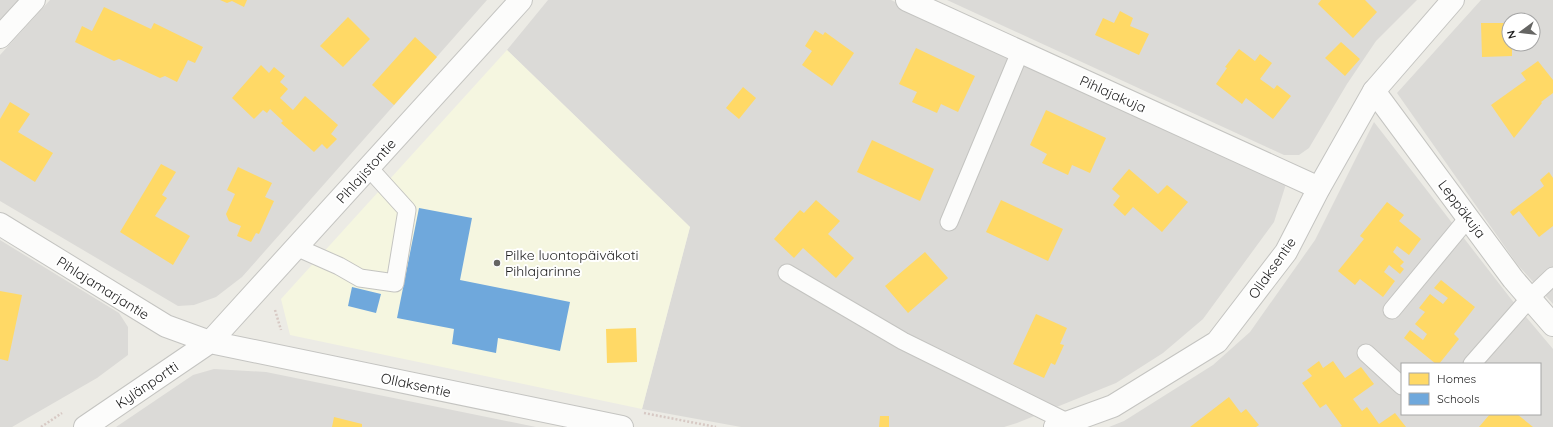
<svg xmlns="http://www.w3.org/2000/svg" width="1553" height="427" font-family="Quicksand,sans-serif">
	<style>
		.residential { fill: #dbdad7; fill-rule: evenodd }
		.education { fill: #f5f6e0 }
		.homes { fill: #ffd966 }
		.schools { fill: #6fa8dc }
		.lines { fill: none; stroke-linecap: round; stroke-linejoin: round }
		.service-casing { stroke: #c4c4c1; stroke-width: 19 }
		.minor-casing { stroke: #c4c4c1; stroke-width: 24 }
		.tertiary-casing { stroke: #c4c4c1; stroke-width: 24 }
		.path { stroke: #d7c9c4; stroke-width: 2.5; stroke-dasharray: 2 2; stroke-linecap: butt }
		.service { stroke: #fcfcfb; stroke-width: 17 }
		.minor { stroke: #fcfcfb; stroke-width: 22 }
		.tertiary { stroke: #fcfcfb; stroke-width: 22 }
		.poi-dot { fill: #656563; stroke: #fff; stroke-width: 1.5 }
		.labels { text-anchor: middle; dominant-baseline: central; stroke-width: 4; stroke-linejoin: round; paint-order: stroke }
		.street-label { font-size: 14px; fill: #1d1d1d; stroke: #fff }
		.poi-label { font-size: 14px; fill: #1d1d1d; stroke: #fff; text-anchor: start }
	</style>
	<rect width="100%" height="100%" fill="#ecebe5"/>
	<path class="residential" d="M 0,0 L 20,0 L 0,22 Z
		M 50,0 L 487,0 L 242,277 L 216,297 L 194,305 L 178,306 L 0,201 L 0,55 Z
		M 548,0 L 891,0 L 1286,184 L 1274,222 L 1203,319 L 1163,353 L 1116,383 L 1017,423 L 1004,427 L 741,427 L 642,409 L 690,227 L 507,50 Z
		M 947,0 L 1417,0 L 1376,41 L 1347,84 L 1309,148 L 1299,155 L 1284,155 Z
		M 1481,0 L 1553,0 L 1553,304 L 1517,264 L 1397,93 ZM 1509,20 L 1533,20 L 1533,44 L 1509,44 Z
		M 1374,122 L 1511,299 L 1553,349 L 1553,427 L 1109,427 L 1124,421 L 1213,365 L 1250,332 L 1315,240 ZM 1402,364 L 1540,364 L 1540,414 L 1402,414 Z
		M 0,240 L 119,313 L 128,327 L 128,355 L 97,378 L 12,427 L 0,427 Z
		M 214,369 L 266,372 L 536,427 L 116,427 L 193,375 Z"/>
	<path class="education" d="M 507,50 L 690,227 L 642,409 L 290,335 L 281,299 Z"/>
	<path class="homes" d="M 220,0 L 247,0 L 244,7 L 232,1 L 227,3 Z
		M 1321,0 L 1365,0 L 1377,12 L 1353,38 L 1318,4 Z
		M 104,7 L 151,29 L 154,23 L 203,47 L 195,63 L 188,60 L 177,82 L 165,76 L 160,78 L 119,59 L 114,61 L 75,42 L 82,26 L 92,31 Z
		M 1120,11 L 1133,18 L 1130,26 L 1149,34 L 1139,55 L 1095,35 L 1103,18 L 1114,23 Z
		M 348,17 L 370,39 L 343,67 L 320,46 Z
		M 1481,23 L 1509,23 L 1509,44 L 1512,44 L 1512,56 L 1482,57 Z
		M 815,30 L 823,35 L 825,32 L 854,53 L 832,86 L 802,65 L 812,51 L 805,46 Z
		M 415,37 L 437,57 L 394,105 L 372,85 Z
		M 1341,42 L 1360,59 L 1345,76 L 1325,58 Z
		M 916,48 L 975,76 L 958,112 L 941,104 L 937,113 L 912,102 L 917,92 L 899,84 Z
		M 1239,49 L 1255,61 L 1260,54 L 1272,63 L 1260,79 L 1274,89 L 1277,85 L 1291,96 L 1273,119 L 1246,98 L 1242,104 L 1216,84 L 1227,68 L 1225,67 Z
		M 1538,61 L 1553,80 L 1553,93 L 1541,102 L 1542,103 L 1514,138 L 1491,105 L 1526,80 L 1521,73 Z
		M 261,65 L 269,73 L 274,67 L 285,76 L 280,82 L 288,89 L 280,98 L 293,110 L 305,96 L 338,125 L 331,134 L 337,139 L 327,149 L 322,144 L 314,152 L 281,123 L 283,121 L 270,109 L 267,113 L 263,110 L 254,119 L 232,98 Z
		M 743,87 L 756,98 L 739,119 L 726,108 Z
		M 10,102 L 30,114 L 18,132 L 53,153 L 35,182 L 0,160 L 0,119 Z
		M 1046,110 L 1106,138 L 1090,173 L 1072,165 L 1068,175 L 1042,163 L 1047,154 L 1030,145 Z
		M 872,140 L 934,169 L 920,201 L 857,172 Z
		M 161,164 L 176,172 L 162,195 L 167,198 L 155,216 L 190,236 L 173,265 L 120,232 Z
		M 238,167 L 272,183 L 265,197 L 274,201 L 259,234 L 256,233 L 251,242 L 237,236 L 241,226 L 229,221 L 226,214 L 235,194 L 227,190 Z
		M 1129,169 L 1158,194 L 1167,185 L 1188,202 L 1162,232 L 1133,207 L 1125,216 L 1113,205 L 1120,196 L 1112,189 Z
		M 1549,172 L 1553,178 L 1553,226 L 1539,237 L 1519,211 L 1513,216 L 1510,212 L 1544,186 L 1540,180 Z
		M 816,200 L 840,221 L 828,234 L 854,258 L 836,278 L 803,248 L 794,258 L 774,239 L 800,210 L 804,213 Z
		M 1001,200 L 1063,229 L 1048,261 L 986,232 Z
		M 1387,202 L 1404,215 L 1399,221 L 1421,239 L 1409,255 L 1397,246 L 1393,252 L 1404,262 L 1400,266 L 1404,269 L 1400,274 L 1389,265 L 1384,272 L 1395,281 L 1383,297 L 1360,279 L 1355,285 L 1338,271 L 1364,239 L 1360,236 Z
		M 925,252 L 948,278 L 908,313 L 885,286 Z
		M 1441,280 L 1475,307 L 1454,334 L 1459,339 L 1439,364 L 1436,364 L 1404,338 L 1410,330 L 1423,340 L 1427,334 L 1415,324 L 1425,312 L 1419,308 L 1430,294 L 1443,304 L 1448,298 L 1434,288 Z
		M 0,291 L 22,295 L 8,361 L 0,359 Z
		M 1036,314 L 1067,328 L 1060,344 L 1064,345 L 1055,365 L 1051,363 L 1044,378 L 1013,364 Z
		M 636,328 L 637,362 L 607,363 L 606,329 Z
		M 1319,361 L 1323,368 L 1333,361 L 1345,378 L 1361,367 L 1374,384 L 1353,399 L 1362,411 L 1367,407 L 1379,424 L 1395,413 L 1406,427 L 1340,427 L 1342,426 L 1326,404 L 1320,408 L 1302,383 L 1312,376 L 1307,370 Z
		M 1229,397 L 1241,413 L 1246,409 L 1259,425 L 1256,427 L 1190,427 Z
		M 1490,414 L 1517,414 L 1533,427 L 1479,427 Z
		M 880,416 L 889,416 L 889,427 L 879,427 Z
		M 334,417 L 362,424 L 362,427 L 332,427 Z"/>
	<path class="schools" d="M 419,208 L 472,218 L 460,280 L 570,302 L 560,351 L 498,338 L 496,353 L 452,344 L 454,329 L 397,318 Z
		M 352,287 L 381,294 L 376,313 L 348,306 Z"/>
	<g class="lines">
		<defs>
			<path id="service" d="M 949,222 L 1020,52
				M 296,247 L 339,266 L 360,278 L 395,283 L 407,210 L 369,168
				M 787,273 L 903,341 L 1067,422
				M 1392,310 L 1468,218
				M 1366,353 L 1402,386
				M 1472,364 L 1530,298 L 1553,276"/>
			<path id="minor" d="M 907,0 L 1319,188
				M 0,37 L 34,0
				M 1374,91 L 1513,279 L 1553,325
				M 0,224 L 166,326 L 210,342 L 521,0"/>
			<path id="tertiary" d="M 85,427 L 210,342 L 622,427
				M 1055,427 L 1113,406 L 1217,342 L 1286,252 L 1319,188 L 1374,91 L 1453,0"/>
		</defs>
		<use href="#service" class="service-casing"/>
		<use href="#minor" class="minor-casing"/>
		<use href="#tertiary" class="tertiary-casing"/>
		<path class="path" d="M 275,310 L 281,330
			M 644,413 L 716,427
			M 41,427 L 62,413"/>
		<use href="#service" class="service"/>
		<use href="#minor" class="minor"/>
		<use href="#tertiary" class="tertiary"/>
	</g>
	<circle class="poi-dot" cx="497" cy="263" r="4"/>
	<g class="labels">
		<g class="street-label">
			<text transform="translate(1113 94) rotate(24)">Pihlajakuja</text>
			<text transform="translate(366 171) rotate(-48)">Pihlajistontie</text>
			<text transform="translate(1462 209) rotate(53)">Leppäkuja</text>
			<text transform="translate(1272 268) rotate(-55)">Ollaksentie</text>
			<text transform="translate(103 288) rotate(32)">Pihlajamarjantie</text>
			<text transform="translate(147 385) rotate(-34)">Kylänportti</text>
			<text transform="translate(416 385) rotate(12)">Ollaksentie</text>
		</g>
		<g class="poi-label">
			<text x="505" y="255">Pilke luontopäiväkoti<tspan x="505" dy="16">Pihlajarinne</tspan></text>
		</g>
	</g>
	<rect x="1401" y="363" width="140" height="52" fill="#ffffff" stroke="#a5a5a5"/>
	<rect x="1409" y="373" width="20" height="12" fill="#ffd966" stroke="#a5a5a5"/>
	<text x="1437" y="383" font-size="12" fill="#1d1d1d">Homes</text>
	<rect x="1409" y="393" width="20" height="12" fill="#6fa8dc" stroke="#a5a5a5"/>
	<text x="1437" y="403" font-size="12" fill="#1d1d1d">Schools</text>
	<g transform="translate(1521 32) rotate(255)"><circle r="19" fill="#ffffff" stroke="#a5a5a5"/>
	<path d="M0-3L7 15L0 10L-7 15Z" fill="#656563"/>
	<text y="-6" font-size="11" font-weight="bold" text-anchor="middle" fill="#1d1d1d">N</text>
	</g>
</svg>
